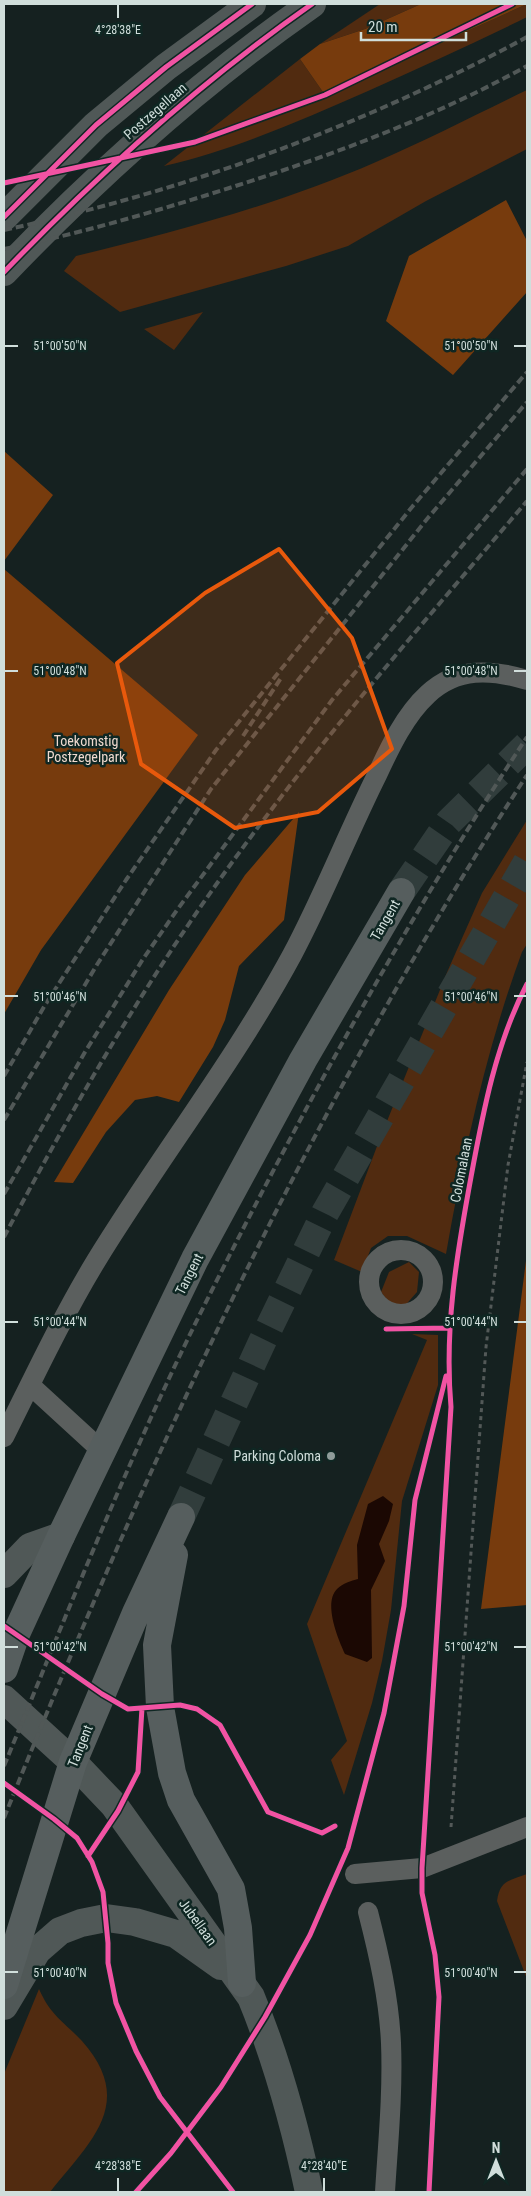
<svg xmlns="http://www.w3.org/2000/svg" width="531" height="2196" font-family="'Roboto Condensed',sans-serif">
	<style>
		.green { fill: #512b10 }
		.forest { fill: #773b0d }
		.water { fill: #1b0803 }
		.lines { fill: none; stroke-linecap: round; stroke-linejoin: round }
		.trunk-tunnel { stroke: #313d3c; stroke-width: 28; stroke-dasharray: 28 14; stroke-linecap: butt }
		.path { stroke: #535958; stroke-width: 3; stroke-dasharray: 4 4; stroke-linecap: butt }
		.service { stroke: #5b5f5e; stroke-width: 20 }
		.secondary { stroke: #505857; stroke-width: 28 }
		.trunk { stroke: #565e5e; stroke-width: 28 }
		.rail { stroke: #515857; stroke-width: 4; stroke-dasharray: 8 4; stroke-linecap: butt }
		.cycleway-casing { stroke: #0f2723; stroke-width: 8 }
		.cycleway { stroke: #f153a3; stroke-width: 5 }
		.marked { fill: #e8590c; fill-opacity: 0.2; stroke: #e8590c; stroke-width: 4; stroke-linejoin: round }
		.ticks { fill: none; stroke: #d0dedb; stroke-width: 2 }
		.poi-dot { fill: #8f9c9a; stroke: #0f2723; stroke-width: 2 }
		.labels { text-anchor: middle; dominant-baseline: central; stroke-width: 5; stroke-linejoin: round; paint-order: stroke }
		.street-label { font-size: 14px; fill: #d0dedb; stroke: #0f2723 }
		.park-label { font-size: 14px; fill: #f0dacf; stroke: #0f2723 }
		.poi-label { font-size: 14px; fill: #d0dedb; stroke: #0f2723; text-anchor: end }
		.ticks-label { font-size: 12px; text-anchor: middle; fill: #d0dedb; stroke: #0f2723; stroke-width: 5; stroke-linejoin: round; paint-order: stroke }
	</style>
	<rect width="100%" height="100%" fill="#152120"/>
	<path class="green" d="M 380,4 L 421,4 L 365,29 L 320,44 Z
		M 527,4 L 527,17 C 475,43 421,67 368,91 C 302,120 234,150 164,166 L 300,59 L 325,95 Z
		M 527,90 L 527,149 L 426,201 L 348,246 L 286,266 L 120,312 L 64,271 L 76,256 C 178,231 280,204 376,162 C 427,140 477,114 527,90 Z
		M 203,312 L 174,350 L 144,329 Z
		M 527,820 L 527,944 L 522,952 C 486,1050 464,1152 446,1254 L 407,1236 L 388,1236 L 371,1248 L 362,1272 L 334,1260 L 379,1141 L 448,970 L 482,893 Z
		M 409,1262 L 419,1272 L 417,1292 L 402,1309 L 391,1306 L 381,1292 L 389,1272 Z
		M 412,1334 L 438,1335 L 438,1385 L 402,1501 L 391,1610 L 382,1661 L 372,1703 L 344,1795 L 331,1760 L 347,1741 L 307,1624 L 427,1340 Z
		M 527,1874 L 527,1979 L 497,1901 C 500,1880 509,1881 527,1874 Z
		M 39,1989 C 51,2016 63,2021 82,2041 C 137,2103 90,2142 50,2192 L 4,2192 L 4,2074 Z"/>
	<path class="forest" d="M 421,4 L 527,4 L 325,95 L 300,59 L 320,44 L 365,29 Z
		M 506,200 L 527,241 L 527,292 L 453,375 L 386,321 L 409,256 Z
		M 4,451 L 53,495 L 4,561 Z
		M 4,569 L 198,735 L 41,950 L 4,1014 Z
		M 299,812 L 284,920 L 239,966 L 225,1020 L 213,1047 L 179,1102 L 157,1096 L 135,1100 L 106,1132 L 73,1183 L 54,1182 L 169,990 L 245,875 Z
		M 527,1253 L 527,1605 L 481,1609 Z"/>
	<path class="water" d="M 383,1496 L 393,1504 L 389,1521 L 379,1544 L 385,1561 L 371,1590 L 372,1658 L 367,1662 L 345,1654 C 338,1639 323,1603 337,1589 C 343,1583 351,1581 358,1579 L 357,1545 L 368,1504 Z"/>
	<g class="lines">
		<path class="trunk-tunnel" d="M 401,892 L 449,822 L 527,745
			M 181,1517 L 263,1340 L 325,1213 L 527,862"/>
		<path class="path" d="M 451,1827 L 486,1347 L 508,1165 L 527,1062"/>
		<path class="service" d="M369 1282a32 32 0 1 1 64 0a32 32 0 1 1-64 0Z
			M 30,1385 L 102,1451
			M 4,1437 C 33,1379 62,1317 96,1261 C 159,1158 234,1062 292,955 C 323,897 347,835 377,775 C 390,747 405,715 428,694 C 457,667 491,669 527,680
			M 355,1874 L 422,1868 L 527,1827
			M 368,1912 C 379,1955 389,1999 391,2043 C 393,2093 388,2143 385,2192"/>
		<path class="secondary" d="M 4,217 L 96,125 L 166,67 L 252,4
			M 4,272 C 99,173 199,83 312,4
			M 4,1574 L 30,1547 L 61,1536
			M 4,1699 L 73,1762 L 114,1805 L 251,1997 C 277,2060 295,2126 309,2192
			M 4,2006 L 37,1951 L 60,1931 L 81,1923 L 106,1918 L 135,1922 L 176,1934 L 221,1966"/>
		<path class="trunk" d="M 174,1555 L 157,1645 L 160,1707 L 172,1773 L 181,1800 L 231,1889 L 238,1928 L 242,1983
			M 4,1669 L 16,1634 L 61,1536 L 195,1259 L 303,1060 L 401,892
			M 4,1985 L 73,1762 L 136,1613 L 181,1517"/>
		<path class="rail" d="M 4,230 C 186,191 363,126 527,37
			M 4,249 C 78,234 150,213 223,190 C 327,157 431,119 527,66
			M 243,736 L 281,678
			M 4,1076 L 45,1005 L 126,880 L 216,750 L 412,507 L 527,372
			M 4,1120 L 98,963 L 211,789 L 427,519 L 527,402
			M 4,1194 L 85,1052 L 143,959 L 177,910 L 332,700 L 527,469
			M 4,1237 C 71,1110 144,984 228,868 C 321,739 425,621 527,501
			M 4,1766 C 66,1616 126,1464 198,1318 C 297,1119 405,922 527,737
			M 4,1818 C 149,1457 314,1101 527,775"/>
		<defs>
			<path id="cycleway" d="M 4,183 L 195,142 L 325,95 L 512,4
				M 4,217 L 96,125 L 166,67 L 252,4
				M 4,272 C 99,173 199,83 312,4
				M 386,1329 L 449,1328
				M 4,1626 L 102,1694 L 128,1709 L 180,1705 L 197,1709 L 220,1725 L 268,1812 L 322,1833 L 335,1826
				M 4,1783 L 54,1819 L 77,1838 L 92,1862 L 103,1892 L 108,1943 L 108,1963 L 116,2003 L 136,2051 L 160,2097 L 233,2192
				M 88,1856 L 118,1811 L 138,1772 L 142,1708
				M 136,2192 L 171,2153 L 221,2087 L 265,2017 L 310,1935 L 348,1848 L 384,1713 L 404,1606 L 415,1500 L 446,1376
				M 429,2192 L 439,1997 L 435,1955 L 422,1893 L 422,1868 L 451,1407 C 444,1328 457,1253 471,1177 C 483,1112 496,1043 527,984"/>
		</defs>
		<use href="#cycleway" class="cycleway-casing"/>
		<use href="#cycleway" class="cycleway"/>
	</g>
	<path class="marked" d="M 279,549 L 352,638 L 392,749 L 318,812 L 235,828 L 141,764 L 117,663 L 205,593 Z"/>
	<path class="ticks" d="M 118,5 L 118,18M 5,346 L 18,346M 514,346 L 526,346M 5,671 L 18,671M 514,671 L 526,671M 5,996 L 18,996M 514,996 L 526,996M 5,1322 L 18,1322M 514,1322 L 526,1322M 5,1647 L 18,1647M 514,1647 L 526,1647M 5,1972 L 18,1972M 514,1972 L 526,1972M 118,2178 L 118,2191M 324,2178 L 324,2191"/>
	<circle class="poi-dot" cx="331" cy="1456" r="5"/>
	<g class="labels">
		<g class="street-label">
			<text transform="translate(155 111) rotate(-41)">Postzegellaan</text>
			<text transform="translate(385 920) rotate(-60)">Tangent</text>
			<text transform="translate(461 1170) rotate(-79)">Colomalaan</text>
			<text transform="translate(189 1274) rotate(-63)">Tangent</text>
			<text transform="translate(80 1746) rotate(-68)">Tangent</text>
			<text transform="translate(198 1922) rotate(54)">Jubellaan</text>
		</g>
		<g class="park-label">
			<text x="86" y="741">Toekomstig<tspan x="86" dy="16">Postzegelpark</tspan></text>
		</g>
		<g class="poi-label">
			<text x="321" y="1456">Parking Coloma</text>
		</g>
	</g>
	<g class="ticks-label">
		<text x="118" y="34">4°28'38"E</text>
		<text x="60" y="350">51°00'50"N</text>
		<text x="471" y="350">51°00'50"N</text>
		<text x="60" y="675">51°00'48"N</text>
		<text x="471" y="675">51°00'48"N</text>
		<text x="60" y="1001">51°00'46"N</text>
		<text x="471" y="1001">51°00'46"N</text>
		<text x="60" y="1326">51°00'44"N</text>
		<text x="471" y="1326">51°00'44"N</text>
		<text x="60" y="1651">51°00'42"N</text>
		<text x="471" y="1651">51°00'42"N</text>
		<text x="60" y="1977">51°00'40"N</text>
		<text x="471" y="1977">51°00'40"N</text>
		<text x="118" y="2170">4°28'38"E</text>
		<text x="324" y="2170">4°28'40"E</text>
	</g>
	<rect width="531" height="2196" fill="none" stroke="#d0dedb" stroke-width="10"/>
	<g transform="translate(496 2161)" stroke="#0f2723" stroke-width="4" paint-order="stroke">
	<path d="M0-4L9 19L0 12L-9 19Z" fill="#d0dedb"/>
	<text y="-8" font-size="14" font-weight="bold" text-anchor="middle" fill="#d0dedb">N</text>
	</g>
	<path d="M361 32v8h105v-8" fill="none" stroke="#d0dedb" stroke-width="2.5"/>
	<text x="368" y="32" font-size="15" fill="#d0dedb" stroke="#0f2723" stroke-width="4" paint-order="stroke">20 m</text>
</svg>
